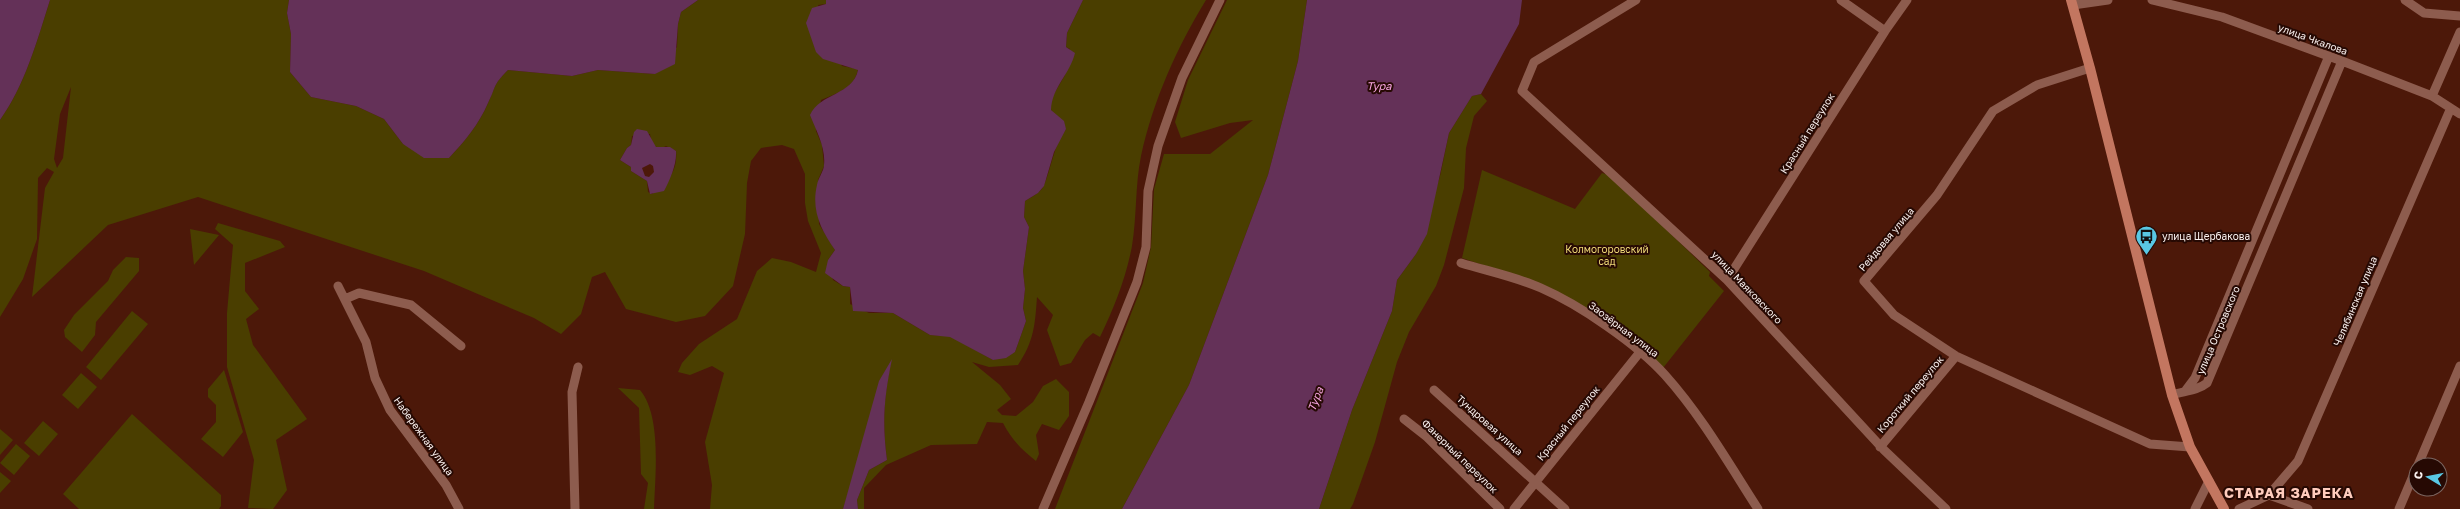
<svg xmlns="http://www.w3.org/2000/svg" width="2460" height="509" font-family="'Golos Text',sans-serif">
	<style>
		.green { fill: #4a3e00; fill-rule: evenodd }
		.water { fill: #643158; fill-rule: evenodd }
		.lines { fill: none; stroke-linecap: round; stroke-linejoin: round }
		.street { stroke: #8d5c4e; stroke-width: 9 }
		.secondary { stroke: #c37660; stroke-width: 10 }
		.labels { text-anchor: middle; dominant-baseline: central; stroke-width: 4; stroke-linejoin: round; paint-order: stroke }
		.street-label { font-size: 10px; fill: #faf1ef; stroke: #260903 }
		.poi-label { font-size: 10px; fill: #faf1ef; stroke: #260903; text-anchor: start }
		.park-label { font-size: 10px; fill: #efd977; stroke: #260903 }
		.water-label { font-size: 11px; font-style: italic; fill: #f7a5e1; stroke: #260903 }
		.district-label { font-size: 14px; font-weight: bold; letter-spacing: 1px; fill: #ffccbd; stroke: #260903 }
	</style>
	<rect width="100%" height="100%" fill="#4c1809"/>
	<path class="green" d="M 50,0 L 289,0 L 287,13 L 291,34 L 290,72 L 311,97 L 356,106 L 384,119 L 403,144 L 449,158 C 465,141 479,124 488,103 C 497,84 492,86 508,70 L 572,76 L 598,70 L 655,74 L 677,47 L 678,24 L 681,12 L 698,0 L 826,0 L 826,4 L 818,5 L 842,66 L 858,69 C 855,88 837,93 821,100 L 816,131 L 822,145 L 824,166 L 818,180 L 819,224 L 835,250 L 828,260 L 833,280 L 843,286 L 850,287 L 850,304 L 869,313 L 893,313 L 930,335 L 950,336 L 993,360 L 1015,352 L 1026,321 L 1023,308 L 1025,289 L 1023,271 L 1029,227 L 1024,217 L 1025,201 C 1031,197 1041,193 1044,185 C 1052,166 1053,147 1066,129 L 1051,110 L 1051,99 L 1065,75 L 1070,49 L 1066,47 L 1067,33 L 1083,0 L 1206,0 C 1177,47 1153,101 1141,156 C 1135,185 1137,216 1132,246 C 1126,278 1114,308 1100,337 L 1093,333 L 1085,340 L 1071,363 L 1060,366 L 1047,330 L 1053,315 L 1037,297 C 1035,325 1034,341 1018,365 L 989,367 L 972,362 L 1000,385 L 1011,399 L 997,410 L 1002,415 L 1016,416 L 1033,402 L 1043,386 L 1056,379 L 1069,392 L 1069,416 L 1059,430 L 1042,424 L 1036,435 L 1039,454 L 1036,461 C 1022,450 1011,439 1003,423 L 987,422 L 977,444 L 931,445 L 886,465 L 864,488 L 864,509 L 858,509 L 857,500 L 869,470 L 887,460 C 882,422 884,398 891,361 L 843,509 L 710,509 L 712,485 L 705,442 L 724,373 L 712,366 L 690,375 L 678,372 L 682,363 L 699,344 L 737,319 L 757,271 L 772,258 L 791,262 L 816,272 L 821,253 L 808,221 L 805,203 L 805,174 L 794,149 L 782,145 L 761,148 L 751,161 L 747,183 L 745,234 L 733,286 L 705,316 L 676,322 L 626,309 L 605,272 L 592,277 L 581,314 L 561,334 L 534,318 L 424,271 L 198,197 L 108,225 L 32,297 L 45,188 L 54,172 L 47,168 L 38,178 L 37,239 L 23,279 L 0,317 L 0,120 C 25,85 37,41 50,0 ZM 71,87 L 63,158 L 57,168 L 54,159 L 60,114 ZM 650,134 C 651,141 653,146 660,149 L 666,146 L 676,151 C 678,171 667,184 652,194 L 648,192 L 647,181 L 631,171 L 631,167 L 620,160 L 627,148 L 631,145 L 632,136 Z
		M 1227,0 L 1307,0 L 1298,61 L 1268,175 L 1189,385 L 1122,509 L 1055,509 L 1143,283 L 1151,247 L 1154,189 L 1164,154 L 1210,154 L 1253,120 L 1230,123 L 1181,138 L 1175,122 L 1188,80 Z
		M 1481,94 L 1487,101 L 1474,116 L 1466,148 L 1464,188 L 1444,265 L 1436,286 L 1409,332 L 1397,362 L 1375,442 L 1353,504 L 1350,509 L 1319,509 L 1352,410 L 1392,311 L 1397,280 L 1416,254 L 1440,176 L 1449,133 L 1472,96 Z
		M 1482,170 L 1575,209 L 1602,173 L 1611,176 L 1710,272 L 1709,276 L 1724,291 L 1663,368 L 1542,285 L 1462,258 Z
		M 218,223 L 280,241 L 285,247 L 245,263 L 245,291 L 259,309 L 246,319 L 253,345 L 307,419 L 276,440 L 287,490 L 273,509 L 248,508 L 254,460 L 227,367 L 227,313 L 233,245 L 215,229 Z
		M 190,229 L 219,235 L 194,265 Z
		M 126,257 L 139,258 L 139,271 L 96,322 L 95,335 L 82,352 L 65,337 L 64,330 L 74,315 L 108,281 L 113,270 Z
		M 132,311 L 148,324 L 101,380 L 86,367 Z
		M 224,370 L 243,432 L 223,457 L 201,439 L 216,422 L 216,405 L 208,397 L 208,389 Z
		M 81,373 L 97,387 L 78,409 L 62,395 Z
		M 618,388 L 640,390 C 662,416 655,476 654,509 L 644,509 L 648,483 L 641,474 L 639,408 Z
		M 132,414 L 221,495 L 221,506 L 219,509 L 79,509 L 63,494 Z
		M 43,421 L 58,434 L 39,456 L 24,443 Z
		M 0,429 L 13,440 L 0,455 Z
		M 16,444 L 30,456 L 14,475 L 0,463 Z
		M 0,472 L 11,481 L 0,493 Z"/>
	<path class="water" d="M 0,0 L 50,0 C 37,41 25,85 0,120 Z
		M 289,0 L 698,0 L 681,12 L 678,24 L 675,64 L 655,74 L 598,70 L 572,76 L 508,70 C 492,86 497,85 488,103 C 479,124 465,141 449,158 L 424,158 L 403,144 L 384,119 L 356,106 L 311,97 L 290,72 L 291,34 L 287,13 Z
		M 826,0 L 1083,0 L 1067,33 L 1066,47 L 1075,53 C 1070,74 1052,87 1051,110 L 1064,121 L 1066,129 L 1054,152 L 1044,186 L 1038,193 L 1025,201 L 1024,217 L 1029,227 L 1023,271 L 1025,289 L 1023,308 L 1026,321 L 1015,352 L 1006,358 L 993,360 L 950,337 L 930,335 L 893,313 L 853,311 L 850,287 L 843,286 L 825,273 L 828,260 L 835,250 C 821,230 811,210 817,185 C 818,178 824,171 824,165 C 826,148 816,130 810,115 C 820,93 853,95 858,70 L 823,59 L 816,52 L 806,23 L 812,8 L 826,4 Z
		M 1307,0 L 1522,0 L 1519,24 L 1481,94 L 1472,96 L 1449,133 L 1427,234 L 1416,254 L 1397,280 L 1392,311 L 1352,410 L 1319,509 L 1122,509 L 1189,385 L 1268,175 L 1298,61 Z
		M 637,129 L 647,131 L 656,147 L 670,147 L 676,151 C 677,164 670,180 664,191 L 650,194 L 647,181 L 631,171 L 631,167 L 620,160 L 627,148 L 631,145 L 634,132 ZM 650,164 L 653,166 L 654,172 L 649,177 L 645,176 L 642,168 Z
		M 892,359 C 884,398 882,421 887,460 L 869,470 L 857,500 L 858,509 L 843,509 L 879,381 Z"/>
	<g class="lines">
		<path class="street" d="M 1636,0 L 1534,62 L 1522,91 L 1727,280 L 1884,450 L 1946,509
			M 1841,0 L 1885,31
			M 2152,0 L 2222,17 L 2342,61 L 2432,96 L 2460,114
			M 2405,0 L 2424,13 L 2460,16
			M 2073,5 L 2108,0
			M 2090,68 L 2037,85 L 1993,111 L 1937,195 L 1864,281 L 1894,315 L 1956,356 L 2150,444 L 2190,447
			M 2432,96 L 2460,32
			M 1461,263 C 1487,271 1516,277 1541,288 C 1580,305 1637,344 1665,375 C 1701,415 1729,464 1758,509
			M 1727,280 L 1885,31 L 1907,0
			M 338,286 L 366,342 L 375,378 L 390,410 L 446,485 L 459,509
			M 345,299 L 359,293 L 411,305 L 461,346
			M 1434,390 L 1565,509
			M 2186,390 L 2195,378 L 2329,56
			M 2172,395 C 2184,391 2197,391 2207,383 L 2342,61
			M 1404,419 L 1427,437 L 1500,509
			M 1880,447 L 1956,356
			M 2418,465 L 2460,366
			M 2269,495 L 2298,461 L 2450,110
			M 575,509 L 572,392 L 578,367
			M 1043,509 L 1089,402 L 1137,282 L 1146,247 L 1148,191 L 1158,146 L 1182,78 L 1220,0
			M 1514,509 L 1640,352
			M 2195,509 L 2209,481
			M 2239,509 L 2269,495 L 2308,509
			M 2399,509 L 2416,469"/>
		<path class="secondary" d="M 2071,0 L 2090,68 L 2172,395 L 2190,447 L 2224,509"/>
	</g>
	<defs>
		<symbol id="bus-pin" viewBox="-11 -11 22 30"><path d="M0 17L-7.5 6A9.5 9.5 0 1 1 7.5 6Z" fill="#59c8e4" stroke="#260903"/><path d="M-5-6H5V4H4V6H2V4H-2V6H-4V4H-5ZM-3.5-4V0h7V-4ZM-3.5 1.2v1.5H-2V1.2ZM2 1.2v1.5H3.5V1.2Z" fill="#111"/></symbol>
	</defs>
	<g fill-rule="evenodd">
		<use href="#bus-pin" x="2134" y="224" width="25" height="34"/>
	</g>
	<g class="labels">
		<g class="street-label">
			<text transform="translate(2313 39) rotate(20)">улица Чкалова</text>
			<text transform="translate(1807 133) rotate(-58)">Красный переулок</text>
			<text transform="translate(1886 239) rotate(-50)">Рейдовая улица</text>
			<text transform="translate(1747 287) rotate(46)">улица Маяковского</text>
			<text transform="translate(2355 301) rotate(-67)">Челябинская улица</text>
			<text transform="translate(1624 329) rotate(37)">Заозёрная улица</text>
			<text transform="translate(2218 330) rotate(-67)">улица Островского</text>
			<text transform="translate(1910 394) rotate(-50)">Короткий переулок</text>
			<text transform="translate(1568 423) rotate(-51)">Красный переулок</text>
			<text transform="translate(1490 425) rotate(42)">Тундровая улица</text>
			<text transform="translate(424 436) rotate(54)">Набережная улица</text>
			<text transform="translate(1460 456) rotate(44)">Фанерный переулок</text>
		</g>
		<g class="poi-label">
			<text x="2162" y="236">улица Щербакова</text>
		</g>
		<g class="park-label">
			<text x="1607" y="249">Колмогоровский<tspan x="1607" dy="12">сад</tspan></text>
		</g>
		<g class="water-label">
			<text x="1379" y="85">Тура</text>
			<text transform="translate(1315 399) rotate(-69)">Тура</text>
		</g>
		<g class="district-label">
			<text x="2289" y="492">СТАРАЯ ЗАРЕКА</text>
		</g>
	</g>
	<g transform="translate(2428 477) rotate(280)"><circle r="19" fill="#260903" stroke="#7b6661"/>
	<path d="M0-3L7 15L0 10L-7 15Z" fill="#59c8e4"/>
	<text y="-6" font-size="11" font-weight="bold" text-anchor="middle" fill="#faf1ef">С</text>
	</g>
</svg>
